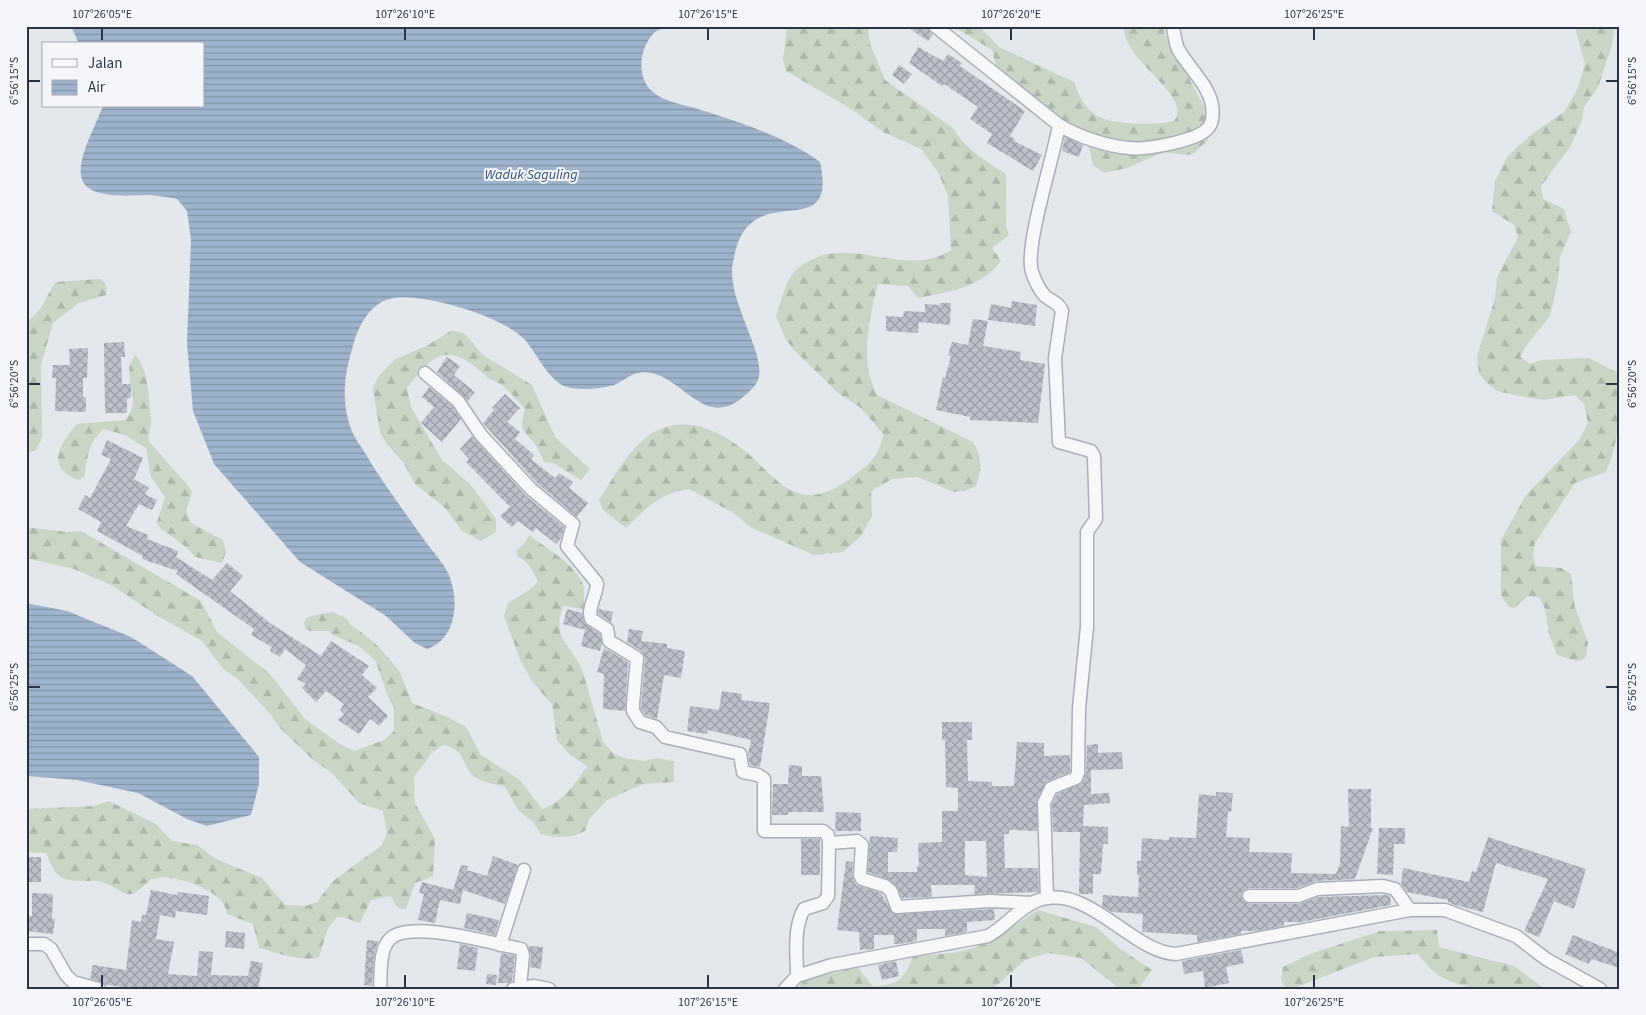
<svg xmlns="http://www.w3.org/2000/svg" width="1646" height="1015" font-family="'Source Sans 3',sans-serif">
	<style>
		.forest { fill: url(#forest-firs) }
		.water { fill: url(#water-rules) }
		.building { fill: url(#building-cross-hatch); fill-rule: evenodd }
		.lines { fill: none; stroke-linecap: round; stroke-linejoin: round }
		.street-casing { stroke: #a9aeb7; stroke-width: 15 }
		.street { stroke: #f7f8fa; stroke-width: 12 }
		.ticks { fill: none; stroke: #2b3445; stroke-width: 2 }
		.labels { text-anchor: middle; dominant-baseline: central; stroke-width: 4; stroke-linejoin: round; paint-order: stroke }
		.water-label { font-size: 14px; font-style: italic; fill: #34527a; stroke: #f4f6f9 }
		.neatline { fill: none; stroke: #2b3445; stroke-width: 2 }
		.ticks-label { font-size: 12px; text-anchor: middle; fill: #2b3445 }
	</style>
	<defs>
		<pattern id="forest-firs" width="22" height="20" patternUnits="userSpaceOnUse" patternTransform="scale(1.25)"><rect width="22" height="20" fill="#c9d6c5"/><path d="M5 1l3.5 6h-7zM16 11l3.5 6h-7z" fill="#adb8ab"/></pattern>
		<pattern id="water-rules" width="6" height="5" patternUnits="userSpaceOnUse" patternTransform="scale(1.25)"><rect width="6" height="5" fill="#9fb4cc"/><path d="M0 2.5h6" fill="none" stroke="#8293a7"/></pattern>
		<pattern id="building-cross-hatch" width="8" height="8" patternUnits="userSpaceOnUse" patternTransform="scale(1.25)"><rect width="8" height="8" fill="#bbc0ca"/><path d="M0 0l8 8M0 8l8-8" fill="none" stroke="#989da6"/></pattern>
	</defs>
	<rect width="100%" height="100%" fill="#e4e7ec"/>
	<path class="forest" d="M 787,26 L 868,26 L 870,44 L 885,80 L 953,128 C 965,149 986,161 1006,174 L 1006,226 L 1009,235 L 992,248 L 1001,261 C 981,288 948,292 918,298 L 908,286 L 878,284 C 869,320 859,361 877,395 L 973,442 C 982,456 982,471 976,486 L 965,491 L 954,492 L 917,477 L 892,479 L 871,491 L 872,515 L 861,536 L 843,552 L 814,555 L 752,528 L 732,512 L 689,489 C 660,493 646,508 626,528 L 603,510 L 599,500 C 612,480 624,457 642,441 C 676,411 713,426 745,451 C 763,465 781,492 806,495 C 822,496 838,488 851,478 C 869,464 879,458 883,434 L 861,408 L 838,393 L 793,349 L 785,338 L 776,316 C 781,303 784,287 791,276 C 795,269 802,265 809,261 C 853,236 907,279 951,250 L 948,196 L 938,172 L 921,149 L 883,132 L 851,109 L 786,71 L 783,60 Z
		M 952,26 L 979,26 L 999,47 L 1074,82 C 1079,96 1085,109 1099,117 C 1115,125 1157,125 1174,121 C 1194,95 1122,62 1124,26 L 1163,26 L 1165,34 L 1207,112 L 1208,140 L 1194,153 L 1188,155 L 1164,152 L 1127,168 L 1104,173 L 1093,165 L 1085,131 L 1069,123 L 1050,126 L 1001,85 L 992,50 Z
		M 1575,26 L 1615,26 L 1611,48 L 1598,87 L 1584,107 L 1582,120 L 1571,146 L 1541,186 L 1543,199 L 1564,209 L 1571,232 L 1560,257 L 1558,281 L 1550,316 L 1526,346 L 1520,357 L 1530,364 L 1541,360 L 1589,358 L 1620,374 C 1620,410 1620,439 1606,472 L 1575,483 L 1535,543 L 1533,554 L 1536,566 L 1561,568 L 1571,574 L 1575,607 L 1588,643 L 1586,656 L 1582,660 L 1576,661 L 1557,655 L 1549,634 L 1545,609 L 1539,597 L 1528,596 L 1514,608 L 1508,606 L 1501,595 L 1501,540 L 1526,495 L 1579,440 L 1588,423 L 1584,404 L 1575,395 L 1544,400 L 1519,396 L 1497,391 L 1487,383 L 1479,373 L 1477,357 L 1495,298 L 1497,277 L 1518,237 L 1514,225 L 1492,211 L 1495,181 L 1507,157 L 1533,133 L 1564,112 L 1578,88 L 1585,64 Z
		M 100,279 C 107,283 107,287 106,295 L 79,303 L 53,323 L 41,365 L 42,438 L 36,450 L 26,454 L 26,322 C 44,311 44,298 56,282 Z
		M 452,330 L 465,334 L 483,355 L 532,385 L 555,437 L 590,469 L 581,480 L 553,463 L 544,462 C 541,456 538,449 535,444 C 522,428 519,432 525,409 C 517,401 509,390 500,384 C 496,381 490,380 487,377 C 450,343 437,349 407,388 L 411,407 L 442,460 L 470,484 L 496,519 L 496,532 L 481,541 L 462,531 L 445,508 L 415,484 L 403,462 L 386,443 L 380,432 L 373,389 L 378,377 L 394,360 L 428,345 Z
		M 135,355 C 148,366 150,403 151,421 C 151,427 148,435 149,441 C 150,444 184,480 190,488 L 192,493 L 186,511 L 191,523 L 223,540 L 226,552 L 222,563 L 195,557 L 186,547 L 160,528 L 157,522 L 165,497 L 151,477 L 146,448 L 125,435 L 104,429 C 86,444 89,456 84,477 L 78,480 C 44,466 60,444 77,424 L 125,420 C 140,403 129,388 129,370 C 129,365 133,359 135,355 Z
		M 26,527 L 66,532 L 81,531 L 201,601 L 217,632 L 270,674 L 305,719 L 340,744 L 354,751 L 384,740 L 394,731 L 394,707 L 388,697 L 376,662 C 371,656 364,650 358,646 C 348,640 337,639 329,631 L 310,631 L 305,628 L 304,622 L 308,617 L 332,612 L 344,617 L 352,626 L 368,637 L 381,649 L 400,672 L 412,703 L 448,717 L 466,727 L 481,755 L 520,780 L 542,809 C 562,803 576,783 587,766 L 570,755 L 557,740 L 552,704 L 534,684 L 521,662 L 504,616 L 508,603 L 529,590 L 538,582 C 533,572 529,561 518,557 L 516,551 L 524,544 L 529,535 C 546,548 572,562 582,582 C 586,590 584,600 583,609 L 563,606 C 551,642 572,643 583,672 L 603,742 L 614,754 L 628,759 L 645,761 L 657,758 L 674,761 L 674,782 L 643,784 L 607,800 L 589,819 L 586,830 C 572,839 556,838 541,834 L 533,822 L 518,810 L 505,787 C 495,784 484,783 475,777 C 461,767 467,749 443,745 L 432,753 L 414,777 L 415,803 L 435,839 L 433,876 L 415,883 L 406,909 C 396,910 395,904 391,896 L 371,900 L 360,923 L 343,917 L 337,917 L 328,928 L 319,957 C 300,962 278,953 259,948 L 253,924 L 227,914 C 226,893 188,880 170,878 C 164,877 157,878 151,879 C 123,906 130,891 101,882 C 97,880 90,881 85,881 C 59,881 56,877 46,853 L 26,852 L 26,809 L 94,806 L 109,801 L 156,824 L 172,841 L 197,845 L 216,859 L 262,878 L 285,905 L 306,906 L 317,902 L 332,882 L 382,845 L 387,833 L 383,811 L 359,803 L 333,774 L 312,759 L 279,727 L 271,715 L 237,678 L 224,670 L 202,641 L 156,615 L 113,586 L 74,569 L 26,558 Z
		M 1038,910 L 1096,927 L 1119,948 L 1152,970 L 1138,989 L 1120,989 L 1081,958 L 1048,953 L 1025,960 L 993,989 L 798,989 L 803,981 L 858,967 L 873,987 C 899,983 903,982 913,956 C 937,954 963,954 985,943 C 1004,935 1020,921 1038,910 Z
		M 1437,930 L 1439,947 L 1514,966 L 1545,989 C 1509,989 1468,995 1437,974 C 1430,969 1424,961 1418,954 L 1374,957 L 1297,987 L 1285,987 L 1281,980 L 1283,967 L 1310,954 L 1380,931 Z"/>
	<path class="water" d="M 71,26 L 669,26 C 665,28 659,29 655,32 C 638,48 635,82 657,95 C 669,103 687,105 701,110 C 742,123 784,136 820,162 C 836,234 777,195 748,226 C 738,237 736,248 733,262 C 725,298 768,356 758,380 C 755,387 749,392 743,397 C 703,431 682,373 644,372 C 632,372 624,381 614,385 C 601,389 576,391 564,386 C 546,377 537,353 524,339 C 502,316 424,293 393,298 C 371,302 360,323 354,342 C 345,372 340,398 351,429 C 354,437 360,445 365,453 C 383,484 405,512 425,541 C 432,551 443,562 448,573 C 460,599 457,639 427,649 L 415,643 L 386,616 L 300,562 L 214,464 L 193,411 L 187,343 L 191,240 L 187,211 L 177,199 C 168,197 159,196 150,195 C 133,195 85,201 81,176 C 78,156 96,125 103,106 L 204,106 L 204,44 L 79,44 Z
		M 26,603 L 67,611 L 131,637 L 192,676 L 259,757 L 259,784 L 251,815 L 207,826 L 187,819 L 138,793 L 77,780 L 26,776 Z"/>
	<path class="building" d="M 906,26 L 927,26 L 933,35 L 928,41 Z
		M 918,47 L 943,61 L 948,54 L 962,63 L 960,66 L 1025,111 L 1010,136 L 1015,139 L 1014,141 L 1042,155 L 1033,171 L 987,143 L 992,134 L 970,119 L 978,107 L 944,84 L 942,86 L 909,63 Z
		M 899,65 L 912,74 L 904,84 L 892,75 Z
		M 1065,137 L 1083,145 L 1079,157 L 1062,151 Z
		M 1012,301 L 1037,305 L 1035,326 L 988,320 L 991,304 L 1011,308 Z
		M 940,303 L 951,303 L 950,325 L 919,322 L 918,333 L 886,331 L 886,316 L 903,317 L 904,311 L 925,312 L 925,304 L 940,305 Z
		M 973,319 L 988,321 L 983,346 L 1021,352 L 1020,360 L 1045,364 L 1038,423 L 970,420 L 970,417 L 936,410 L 943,377 L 945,378 L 951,356 L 948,355 L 952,342 L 968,345 Z
		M 124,342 L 125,357 L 121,357 L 122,384 L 131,384 L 131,398 L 127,398 L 127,413 L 105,413 L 104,343 Z
		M 88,348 L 87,378 L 83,378 L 83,397 L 86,397 L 86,412 L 55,411 L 56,378 L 52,378 L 53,365 L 70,365 L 69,349 Z
		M 447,357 L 460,366 L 454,375 L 475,392 L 468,401 L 437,372 Z
		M 429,387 L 452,406 L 461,419 L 442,442 L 421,423 L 434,407 L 422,397 Z
		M 505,394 L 520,408 L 507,422 L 520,432 L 515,439 L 534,455 L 531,459 L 555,478 L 559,473 L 573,482 L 569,488 L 588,503 L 577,517 L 537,483 L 483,423 L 494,410 L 492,408 Z
		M 472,436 L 525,495 L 564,527 L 561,538 L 556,544 L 536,528 L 533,532 L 518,521 L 512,527 L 500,516 L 510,507 L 466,462 L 469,459 L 460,449 Z
		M 107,440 L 143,458 L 134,479 L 149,488 L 145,494 L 157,500 L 152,510 L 139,504 L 126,526 L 148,535 L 147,539 L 178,551 L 176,557 L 212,580 L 227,563 L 243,576 L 230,591 L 270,623 L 321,656 L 331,641 L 369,666 L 362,675 L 377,688 L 368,697 L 388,716 L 379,726 L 370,719 L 359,734 L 338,720 L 344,714 L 340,710 L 344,704 L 326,691 L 316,702 L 302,688 L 306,684 L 297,679 L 306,665 L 285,649 L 280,657 L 270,651 L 272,647 L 251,635 L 254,629 L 176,574 L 178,571 L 142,559 L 143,556 L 97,531 L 101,522 L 78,509 L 85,495 L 90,498 L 111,459 L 101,455 Z
		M 567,609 L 582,613 L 585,624 L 600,634 L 602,644 L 600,651 L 581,646 L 585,630 L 563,624 Z
		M 599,609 L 613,612 L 611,622 L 598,614 Z
		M 629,629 L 643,631 L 641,641 L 667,644 L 667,648 L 685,651 L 681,678 L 664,675 L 657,719 L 645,715 L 641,709 L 645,658 L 642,651 L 627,642 Z
		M 604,648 L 628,662 L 625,711 L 603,709 L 604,674 L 597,672 Z
		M 722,691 L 742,694 L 741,700 L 770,703 L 760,767 L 750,765 L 748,754 L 751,740 L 708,730 L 707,734 L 687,731 L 690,706 L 719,710 Z
		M 942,722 L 972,722 L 972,740 L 967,740 L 968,781 L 992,782 L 992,786 L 1014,786 L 1017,742 L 1044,743 L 1044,756 L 1070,755 L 1070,772 L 1047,781 L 1037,800 L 1037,831 L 1009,830 L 1009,834 L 1004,834 L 1005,868 L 1038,868 L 1039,892 L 974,894 L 975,885 L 931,885 L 932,897 L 902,898 L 898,888 L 890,880 L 868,872 L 870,836 L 898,838 L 897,852 L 888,852 L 888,872 L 917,872 L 917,867 L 919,866 L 918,843 L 942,842 L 942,811 L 958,811 L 958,788 L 946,787 L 945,740 L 942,740 ZM 965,841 L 986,841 L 987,877 L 965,875 Z
		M 1098,744 L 1098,753 L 1122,752 L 1123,769 L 1091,770 L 1091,794 L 1109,793 L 1110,803 L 1084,805 L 1083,826 L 1108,827 L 1108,844 L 1103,844 L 1101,874 L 1093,874 L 1093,894 L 1079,894 L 1080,832 L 1053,832 L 1052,805 L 1057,794 L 1082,783 L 1086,773 L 1087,745 Z
		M 789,765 L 802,766 L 802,776 L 821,776 L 824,812 L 788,812 L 788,815 L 772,815 L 773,784 L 788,784 Z
		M 1348,789 L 1371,789 L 1371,828 L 1373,828 L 1355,879 L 1316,881 L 1297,888 L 1249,888 L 1242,892 L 1242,900 L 1249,904 L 1299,904 L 1319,897 L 1386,895 L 1390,896 L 1391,905 L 1301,922 L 1284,922 L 1284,926 L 1256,931 L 1241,931 L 1241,934 L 1197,942 L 1197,935 L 1142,932 L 1143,914 L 1112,912 L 1102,906 L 1103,895 L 1138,897 L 1139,875 L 1137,875 L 1137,861 L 1141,861 L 1142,838 L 1169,840 L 1169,837 L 1196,838 L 1199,794 L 1216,796 L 1216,792 L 1233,793 L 1231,812 L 1228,811 L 1226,837 L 1250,838 L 1249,852 L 1292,853 L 1291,873 L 1336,874 L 1340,864 L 1341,826 L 1349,827 Z
		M 836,812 L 861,813 L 861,831 L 835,831 Z
		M 1379,828 L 1405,828 L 1405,844 L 1394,844 L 1393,875 L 1377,874 Z
		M 1488,837 L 1586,869 L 1574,909 L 1554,901 L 1539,937 L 1524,931 L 1548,879 L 1496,863 L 1483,912 L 1455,905 L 1448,902 L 1448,900 L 1407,892 L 1401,884 L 1403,868 L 1469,882 L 1472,871 L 1476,872 Z
		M 801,839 L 820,839 L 820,875 L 801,875 Z
		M 493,856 L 518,865 L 505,904 L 463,890 L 460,904 L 440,900 L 435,923 L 418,920 L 424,894 L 419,893 L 422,882 L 453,890 L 461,865 L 468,866 L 467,870 L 487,876 Z
		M 26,857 L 41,857 L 41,882 L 26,882 Z
		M 846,861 L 853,862 L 852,875 L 856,885 L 881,893 L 893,914 L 994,909 L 995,920 L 967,922 L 967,932 L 945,936 L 945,929 L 917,929 L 917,941 L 899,944 L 894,944 L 894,935 L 874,935 L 874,949 L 860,950 L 859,932 L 837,930 Z
		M 151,890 L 177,895 L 178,892 L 209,896 L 207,915 L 176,911 L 175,918 L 160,915 L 156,939 L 174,942 L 168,974 L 197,976 L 199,951 L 213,952 L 211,975 L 248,976 L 251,961 L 263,963 L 258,989 L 141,989 L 106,985 L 90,978 L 93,965 L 126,970 L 132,920 L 141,922 L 142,915 L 146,915 Z
		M 32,893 L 53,894 L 52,919 L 55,919 L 53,934 L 26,931 L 26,916 L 32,916 Z
		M 467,913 L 499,920 L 495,935 L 464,928 Z
		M 226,931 L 245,933 L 244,949 L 225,947 Z
		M 1573,935 L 1620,953 L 1620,968 L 1591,959 L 1589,964 L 1565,954 Z
		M 367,940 L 378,941 L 374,956 L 372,986 L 364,985 Z
		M 460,944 L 478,948 L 475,971 L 457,969 Z
		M 528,946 L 543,947 L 541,969 L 530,967 L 531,955 Z
		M 1241,950 L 1244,963 L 1226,967 L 1229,983 L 1205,988 L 1203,971 L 1184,974 L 1182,961 Z
		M 501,953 L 515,956 L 512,981 L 507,983 L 498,983 Z
		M 896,961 L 899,976 L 882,980 L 878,965 Z
		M 487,974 L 497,975 L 496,985 L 486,984 Z"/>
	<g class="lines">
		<defs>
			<path id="street" d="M 935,26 L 1059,125 C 1054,156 1024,248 1032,272 C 1034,279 1040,291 1045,296 C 1051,301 1059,303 1062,311 L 1055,358 L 1059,442 L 1091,451 L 1094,456 L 1096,519 L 1087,532 L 1087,627 L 1079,708 L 1078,773 L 1076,778 L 1051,788 L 1044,803 L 1047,898
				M 1059,125 C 1079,137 1106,146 1129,148 C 1146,150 1199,141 1209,127 C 1213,121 1213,112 1212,105 C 1208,84 1188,67 1178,49 C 1175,42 1174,33 1173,26
				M 425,373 L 458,401 L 481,435 L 531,489 L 573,524 L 567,546 L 597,583 C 597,595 587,608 591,619 L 607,629 L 609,641 L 637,658 L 633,704 L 633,711 L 640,722 L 656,727 L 665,737 L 740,754 L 743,772 L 758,775 L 764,779 L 764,831 L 823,831 L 828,835 L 829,843
				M 1249,896 L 1299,896 L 1317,889 L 1383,886 L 1395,889 L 1410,910
				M 26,944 L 44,944 L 51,949 L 66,975 L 73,982 L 99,989
				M 500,945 L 524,870
				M 797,976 C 797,955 793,928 804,909 L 823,903 L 828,896 L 829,843 L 857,841 L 862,845 L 860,875 L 862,879 L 885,886 L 891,891 L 897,907 L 990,901 L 1033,903
				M 380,989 C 381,975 379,951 389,940 C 407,918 494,944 521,949 L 523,955 L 520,987
				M 513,989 L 534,986 L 549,989
				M 785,989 L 797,976 L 832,965 L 988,936 C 1005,927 1017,910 1034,902 C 1086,879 1130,952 1176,954 L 1410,910 L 1445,910 L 1516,936 L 1546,959 L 1600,989"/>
		</defs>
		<use href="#street" class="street-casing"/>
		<use href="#street" class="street"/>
	</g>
	<path class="ticks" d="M 102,28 L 102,40M 405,28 L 405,40M 708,28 L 708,40M 1011,28 L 1011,40M 1314,28 L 1314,40M 28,81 L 40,81M 1606,81 L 1618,81M 28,384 L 40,384M 1606,384 L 1618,384M 28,687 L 40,687M 1606,687 L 1618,687M 102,975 L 102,988M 405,975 L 405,988M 708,975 L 708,988M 1011,975 L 1011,988M 1314,975 L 1314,988"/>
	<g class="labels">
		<g class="water-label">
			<text x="531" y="175">Waduk Saguling</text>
		</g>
	</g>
	<rect width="1646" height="1015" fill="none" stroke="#f4f6f9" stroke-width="55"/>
	<rect x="42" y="42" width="162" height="65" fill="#f4f6f9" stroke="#a4a8b1"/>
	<rect x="52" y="59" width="25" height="8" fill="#f7f8fa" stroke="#a4a8b1"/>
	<text x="88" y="68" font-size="15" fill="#2b3445">Jalan</text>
	<rect x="52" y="80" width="25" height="15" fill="url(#water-rules)" stroke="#a4a8b1"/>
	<text x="88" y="92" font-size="15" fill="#2b3445">Air</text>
	<rect x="28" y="28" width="1590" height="960" class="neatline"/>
	<g class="ticks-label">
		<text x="102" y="18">107°26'05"E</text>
		<text x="405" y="18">107°26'10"E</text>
		<text x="708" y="18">107°26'15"E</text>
		<text x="1011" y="18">107°26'20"E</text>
		<text x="1314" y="18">107°26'25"E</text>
		<text transform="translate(14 81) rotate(-90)" y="4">6°56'15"S</text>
		<text transform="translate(1632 81) rotate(-90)" y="4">6°56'15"S</text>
		<text transform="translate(14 384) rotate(-90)" y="4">6°56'20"S</text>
		<text transform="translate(1632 384) rotate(-90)" y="4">6°56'20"S</text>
		<text transform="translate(14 687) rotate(-90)" y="4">6°56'25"S</text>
		<text transform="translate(1632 687) rotate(-90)" y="4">6°56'25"S</text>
		<text x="102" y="1006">107°26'05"E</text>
		<text x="405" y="1006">107°26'10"E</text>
		<text x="708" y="1006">107°26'15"E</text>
		<text x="1011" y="1006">107°26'20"E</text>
		<text x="1314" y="1006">107°26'25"E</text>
	</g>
</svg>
